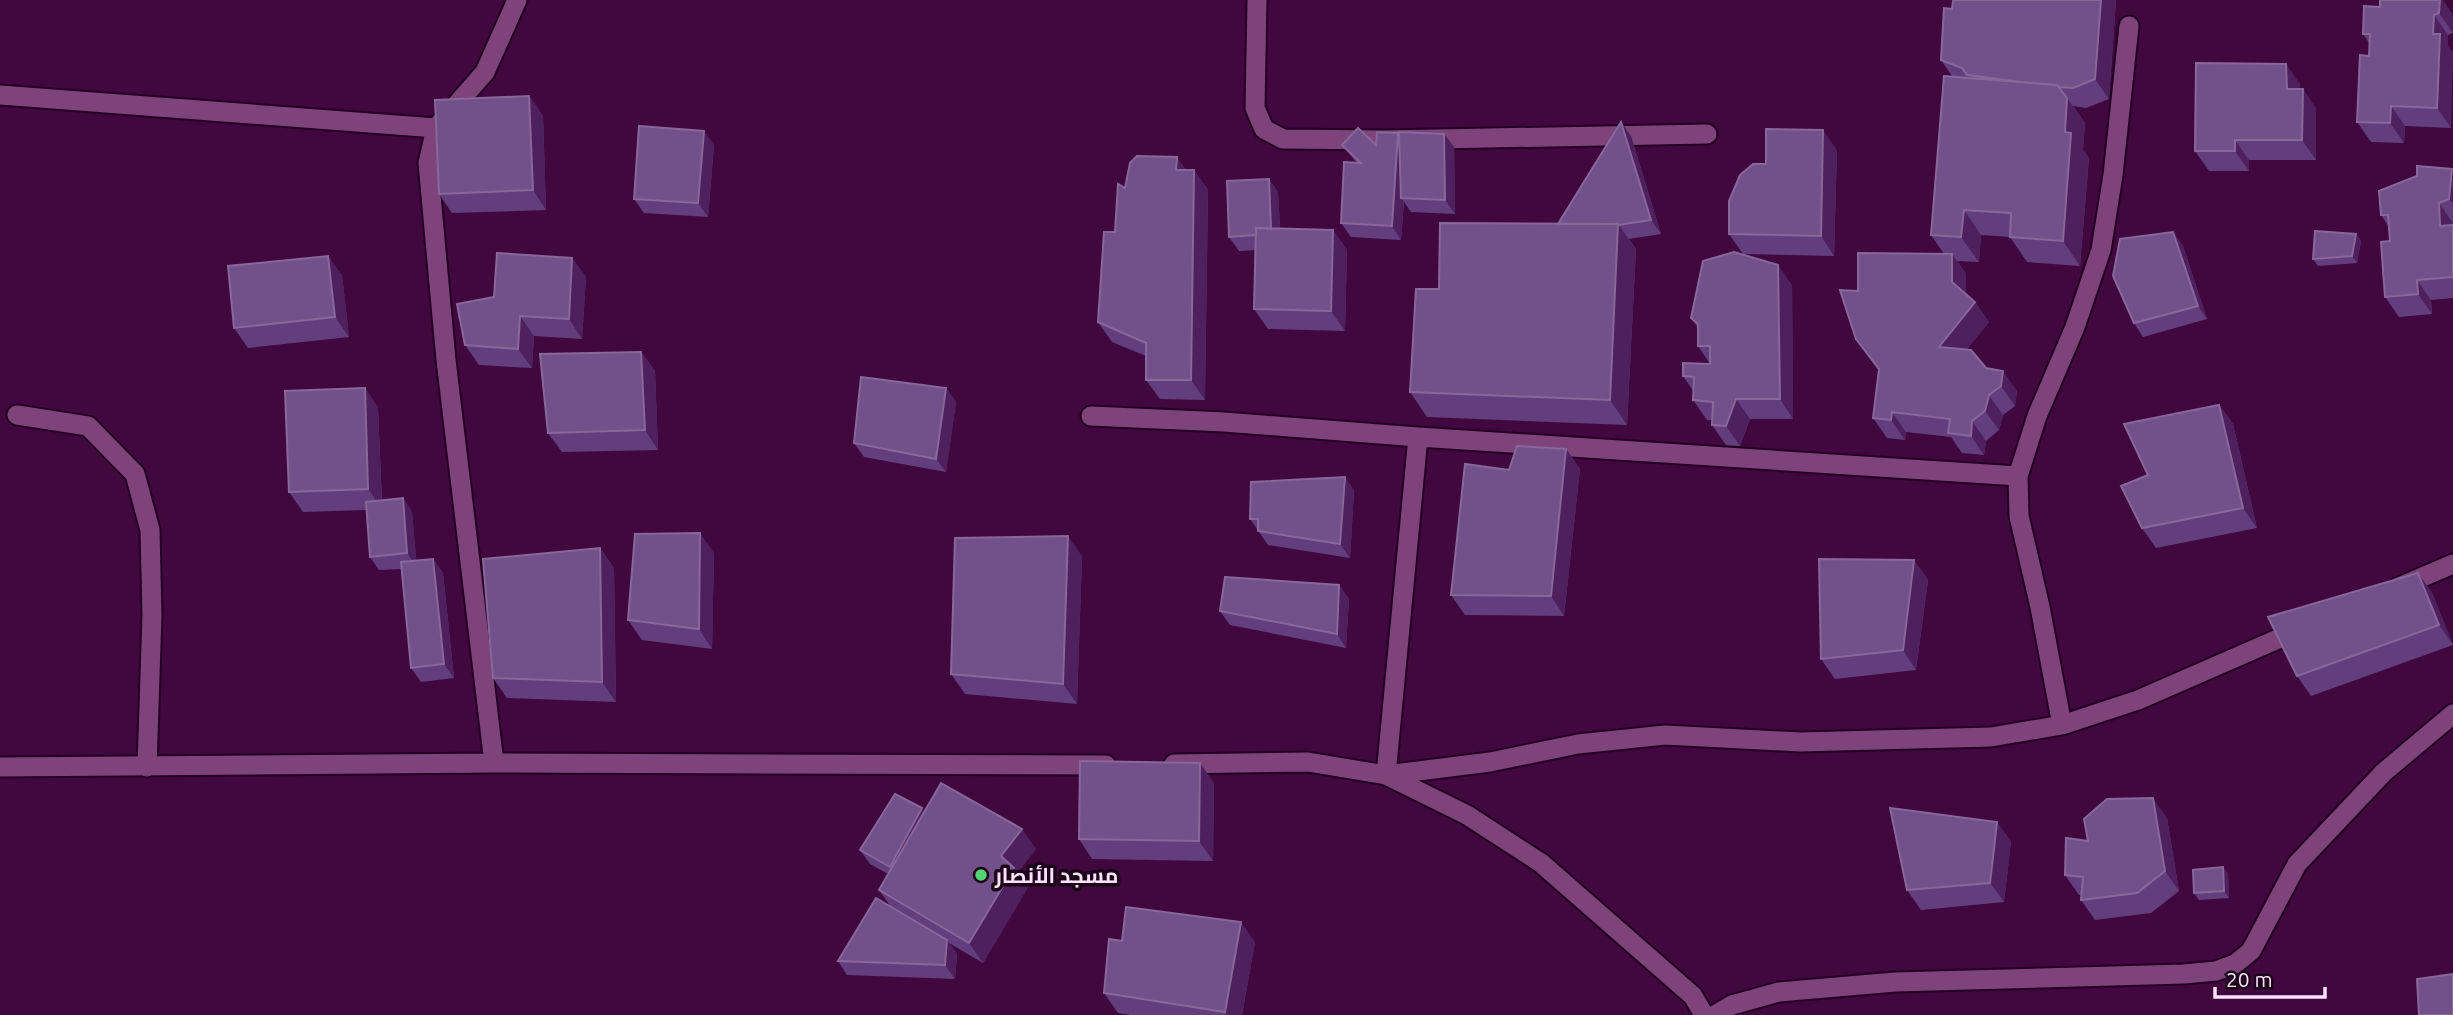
<svg xmlns="http://www.w3.org/2000/svg" width="2453" height="1015" font-family="Ubuntu,Cairo,sans-serif">
	<style>
		.lines { fill: none; stroke-linecap: round; stroke-linejoin: round }
		.minor-casing { stroke: #202; stroke-width: 23 }
		.minor { stroke: #7d437a; stroke-width: 19 }
		.wall { fill: #623e7c }
		.shaded-wall { fill: #4e215e }
		.building { fill: #725089; stroke: #88679b; stroke-width: 2 }
		.poi-dot { fill: #52d673; stroke: #1c051b; stroke-width: 2.5 }
		.labels { text-anchor: middle; dominant-baseline: central; stroke-width: 7; stroke-linejoin: round; paint-order: stroke }
		.poi-label { font-size: 21px; font-weight: bold; fill: #fde2fb; stroke: #1c051b; text-anchor: start }
	</style>
	<rect width="100%" height="100%" fill="#410840"/>
	<g class="lines">
		<defs>
			<path id="minor" d="M 1257,0 L 1255,108 L 1264,129 L 1283,139 L 1384,140 L 1707,134
				M 0,95 L 436,128
				M 17,415 L 88,426 L 135,474 L 150,530 L 152,615 L 147,767
				M 1091,416 L 1224,422 L 1418,437 L 1386,775 L 1490,762 L 1578,744 L 1665,735 L 1800,742 L 1991,737 L 2062,725 L 2138,700 L 2301,629
				M 1418,437 L 2018,476
				M 2399,587 L 2453,564
				M 2062,725 L 2040,607 L 2019,516 L 2018,476 L 2037,416 L 2075,327 L 2101,250 L 2113,175 L 2129,26
				M 494,763 L 446,360 L 428,163 L 436,128 L 485,72 L 517,0
				M 1174,764 L 1308,762 L 1386,775 L 1467,815 L 1541,863 L 1693,996 L 1704,1015
				M 0,767 L 494,763 L 1106,765
				M 1715,1015 L 1732,1005 L 1779,992 L 1895,982 L 2184,974 L 2216,971 L 2235,964 L 2251,951 L 2297,864 L 2384,772 L 2453,714"/>
		</defs>
		<use href="#minor" class="minor-casing"/>
		<use href="#minor" class="minor"/>
	</g>
	<path class="wall" d="M 2116,0 L 2109,99 L 2086,108 L 2073,106 L 2085,123 L 2083,150 L 2089,158 L 2080,266 L 2027,262 L 2010,237 L 1981,235 L 1979,262 L 1957,261 L 1966,274 L 1966,294 L 1975,302 L 1989,322 L 1966,350 L 1986,368 L 2017,391 L 2015,406 L 2003,415 L 1999,430 L 1986,441 L 1984,455 L 1962,453 L 1951,437 L 1906,432 L 1905,440 L 1887,438 L 1873,418 L 1879,371 L 1856,339 L 1858,291 L 1944,254 L 1931,235 L 1952,76 L 1941,60 L 1952,9 Z
		M 2380,0 L 2453,15 L 2453,33 L 2448,35 L 2448,45 L 2451,128 L 2405,126 L 2404,143 L 2371,142 L 2357,122 L 2369,56 L 2370,44 L 2363,34 L 2380,7 Z
		M 2300,84 L 2300,89 L 2303,89 L 2316,109 L 2316,160 L 2249,160 L 2249,171 L 2209,171 L 2195,151 Z
		M 529,96 L 543,116 L 546,210 L 452,213 L 439,194 Z
		M 1621,122 L 1631,136 L 1661,234 L 1629,239 L 1636,249 L 1627,425 L 1427,417 L 1410,392 L 1439,289 L 1558,224 Z
		M 1398,133 L 1399,135 L 1444,134 L 1454,147 L 1455,214 L 1411,212 L 1404,202 L 1401,240 L 1351,237 L 1341,223 L 1356,162 L 1342,145 L 1376,145 Z
		M 714,145 L 708,217 L 644,213 L 634,199 Z
		M 1837,150 L 1834,256 L 1743,254 L 1729,234 L 1766,164 Z
		M 1186,170 L 1194,170 L 1208,190 L 1205,400 L 1160,399 L 1146,380 L 1146,356 L 1112,342 L 1098,322 L 1115,232 Z
		M 2453,171 L 2453,298 L 2431,300 L 2432,314 L 2399,317 L 2385,297 L 2390,241 L 2389,227 L 2381,215 L 2417,176 Z
		M 1269,179 L 1278,192 L 1280,229 L 1333,230 L 1347,250 L 1345,331 L 1268,329 L 1254,309 L 1256,250 L 1239,251 L 1229,237 Z
		M 2173,232 L 2183,246 L 2207,319 L 2143,337 L 2134,323 Z
		M 2356,234 L 2361,241 L 2357,263 L 2318,266 L 2313,259 Z
		M 572,258 L 586,277 L 582,339 L 534,336 L 532,368 L 479,365 L 465,345 L 494,297 Z
		M 342,275 L 349,337 L 248,348 L 234,328 Z
		M 1792,285 L 1793,419 L 1750,419 L 1740,446 L 1726,445 L 1712,425 L 1713,420 L 1707,420 L 1693,400 L 1694,392 L 1683,376 L 1710,364 L 1698,346 L 1698,328 L 1691,318 Z
		M 641,352 L 655,371 L 658,450 L 562,452 L 548,433 Z
		M 365,388 L 378,408 L 382,500 L 403,498 L 412,512 L 416,561 L 433,559 L 443,573 L 454,678 L 421,682 L 411,668 L 401,569 L 379,570 L 370,557 L 366,510 L 303,512 L 289,492 Z
		M 946,388 L 956,402 L 946,472 L 864,457 L 854,443 Z
		M 2219,405 L 2233,424 L 2257,528 L 2156,548 L 2142,528 L 2148,475 Z
		M 1566,449 L 1580,469 L 1564,616 L 1465,615 L 1451,595 L 1509,470 Z
		M 1345,477 L 1354,491 L 1350,558 L 1268,545 L 1250,519 Z
		M 600,548 L 614,568 L 616,702 L 507,698 L 493,678 Z
		M 714,553 L 712,649 L 642,640 L 628,620 Z
		M 1082,556 L 1077,704 L 965,694 L 951,674 Z
		M 1914,560 L 1928,580 L 1916,670 L 1835,679 L 1821,659 Z
		M 2418,573 L 2432,593 L 2453,645 L 2311,696 L 2297,676 Z
		M 1339,585 L 1349,599 L 1346,648 L 1230,625 L 1220,611 Z
		M 1214,783 L 1213,861 L 1092,859 L 1079,839 Z
		M 924,811 L 1036,849 L 1018,872 L 1028,887 L 983,963 L 949,943 L 957,954 L 955,979 L 847,975 L 838,961 L 891,907 L 879,890 L 888,874 L 870,864 L 860,850 Z
		M 2167,818 L 2179,891 L 2151,913 L 2095,920 L 2081,900 L 2082,895 L 2079,895 L 2065,875 L 2088,841 Z
		M 2011,841 L 2004,902 L 1921,910 L 1907,890 Z
		M 2223,867 L 2228,874 L 2229,898 L 2199,900 L 2194,893 Z
		M 1122,941 L 1255,942 L 1242,1015 L 1131,1015 L 1118,1013 L 1104,993 Z"/>
	<path class="shaded-wall" d="M 2101,0 L 2116,0 L 2109,99 L 2095,79 Z
		M 2440,0 L 2443,0 L 2453,15 L 2453,33 L 2439,13 Z
		M 2434,15 L 2448,35 L 2448,45 L 2453,53 L 2451,128 L 2437,108 L 2433,34 Z
		M 2286,64 L 2300,84 L 2300,109 L 2287,89 Z
		M 2303,89 L 2316,109 L 2316,160 L 2302,140 Z
		M 529,96 L 543,116 L 546,210 L 533,190 Z
		M 2067,98 L 2085,123 L 2083,150 L 2089,158 L 2080,266 L 2063,241 L 2065,132 Z
		M 2391,106 L 2405,126 L 2404,143 L 2390,123 Z
		M 1621,122 L 1631,136 L 1661,234 L 1651,220 Z
		M 1823,130 L 1837,150 L 1834,256 L 1821,236 Z
		M 704,131 L 714,145 L 708,217 L 698,203 Z
		M 1398,133 L 1407,147 L 1401,198 L 1404,202 L 1401,240 L 1392,226 Z
		M 1444,134 L 1454,147 L 1455,214 L 1445,200 Z
		M 2235,140 L 2249,160 L 2249,171 L 2235,151 Z
		M 1177,157 L 1191,177 L 1176,170 Z
		M 2452,169 L 2453,171 L 2453,204 L 2449,199 Z
		M 1194,170 L 1208,190 L 1205,400 L 1191,380 Z
		M 1269,179 L 1278,192 L 1281,248 L 1272,235 Z
		M 2439,203 L 2453,223 L 2453,244 L 2440,226 Z
		M 1964,210 L 1981,235 L 1979,262 L 1961,237 Z
		M 1618,224 L 1636,249 L 1627,425 L 1610,400 Z
		M 1333,230 L 1347,250 L 1345,331 L 1331,311 Z
		M 2173,232 L 2183,246 L 2207,319 L 2198,306 Z
		M 2356,234 L 2361,241 L 2357,263 L 2352,256 Z
		M 1952,254 L 1966,274 L 1966,302 L 1952,282 Z
		M 328,256 L 342,275 L 349,337 L 335,317 Z
		M 572,258 L 586,277 L 582,339 L 569,319 Z
		M 1778,265 L 1792,285 L 1793,419 L 1780,399 Z
		M 2417,280 L 2431,300 L 2432,314 L 2418,294 Z
		M 1975,302 L 1989,322 L 1952,367 L 1939,347 Z
		M 520,316 L 534,336 L 532,368 L 518,349 Z
		M 641,352 L 655,371 L 658,450 L 645,430 Z
		M 2003,371 L 2017,391 L 2015,406 L 2001,386 Z
		M 365,388 L 378,408 L 382,509 L 368,489 Z
		M 946,388 L 956,402 L 946,472 L 936,459 Z
		M 1989,395 L 2003,415 L 1999,430 L 1985,411 Z
		M 1736,399 L 1750,419 L 1740,446 L 1726,426 Z
		M 2219,405 L 2233,424 L 2257,528 L 2243,508 Z
		M 1892,412 L 1906,432 L 1905,440 L 1891,420 Z
		M 1972,421 L 1986,441 L 1984,455 L 1971,436 Z
		M 1566,449 L 1580,469 L 1564,616 L 1551,596 Z
		M 1345,477 L 1354,491 L 1350,558 L 1340,544 Z
		M 403,498 L 412,512 L 417,567 L 407,553 Z
		M 700,533 L 714,553 L 712,649 L 699,629 Z
		M 1068,536 L 1082,556 L 1077,704 L 1063,684 Z
		M 600,548 L 614,568 L 616,702 L 602,682 Z
		M 433,559 L 443,573 L 454,678 L 444,664 Z
		M 1914,560 L 1928,580 L 1916,670 L 1903,650 Z
		M 2418,573 L 2432,593 L 2453,645 L 2439,625 Z
		M 1339,585 L 1349,599 L 1346,648 L 1337,634 Z
		M 1200,763 L 1214,783 L 1213,861 L 1199,841 Z
		M 2153,798 L 2167,818 L 2179,891 L 2165,871 Z
		M 922,808 L 932,822 L 900,881 L 890,867 Z
		M 1997,822 L 2011,841 L 2004,902 L 1990,883 Z
		M 1022,829 L 1036,849 L 1018,872 L 1028,887 L 983,963 L 969,943 L 1001,856 Z
		M 2223,867 L 2228,874 L 2229,898 L 2224,891 Z
		M 1241,922 L 1255,942 L 1242,1015 L 1227,1015 L 1225,1012 Z
		M 947,940 L 957,954 L 955,979 L 945,965 Z"/>
	<path class="building" d="M 1953,0 L 2101,0 L 2095,79 L 2073,88 L 2059,87 L 2057,85 L 2021,82 L 1967,75 L 1962,68 L 1941,60 L 1944,8 L 1952,9 Z
		M 2380,0 L 2440,0 L 2439,13 L 2434,15 L 2433,34 L 2440,34 L 2437,108 L 2391,106 L 2390,123 L 2357,122 L 2360,55 L 2369,56 L 2370,34 L 2363,34 L 2364,6 L 2380,7 Z
		M 2196,63 L 2286,64 L 2287,89 L 2303,89 L 2302,140 L 2235,140 L 2235,151 L 2195,151 Z
		M 1944,76 L 2057,85 L 2067,98 L 2065,132 L 2071,133 L 2063,241 L 2010,237 L 2011,213 L 1964,210 L 1961,237 L 1931,235 Z
		M 529,96 L 533,190 L 439,194 L 435,100 Z
		M 1621,122 L 1651,220 L 1618,225 L 1618,224 L 1558,224 Z
		M 639,126 L 704,131 L 698,203 L 634,199 Z
		M 1358,128 L 1376,145 L 1377,132 L 1398,133 L 1392,226 L 1341,223 L 1344,162 L 1361,163 L 1342,145 Z
		M 1766,129 L 1823,130 L 1821,236 L 1729,234 L 1729,201 L 1740,175 L 1753,164 L 1766,164 Z
		M 1399,132 L 1444,134 L 1445,200 L 1401,198 Z
		M 1137,156 L 1177,157 L 1176,170 L 1194,170 L 1191,380 L 1146,380 L 1146,343 L 1098,322 L 1104,232 L 1115,232 L 1118,184 L 1125,188 L 1130,163 Z
		M 2417,166 L 2452,169 L 2449,199 L 2439,203 L 2440,226 L 2453,225 L 2453,277 L 2417,280 L 2418,294 L 2385,297 L 2381,242 L 2390,241 L 2388,215 L 2381,215 L 2379,191 L 2417,176 Z
		M 1269,179 L 1271,229 L 1256,228 L 1256,235 L 1229,237 L 1227,181 Z
		M 1440,223 L 1618,224 L 1610,400 L 1410,392 L 1416,289 L 1439,289 Z
		M 1256,228 L 1333,230 L 1331,311 L 1254,309 Z
		M 2315,231 L 2356,234 L 2352,256 L 2313,259 Z
		M 2173,232 L 2198,306 L 2134,323 L 2113,276 L 2120,239 Z
		M 1734,252 L 1778,265 L 1780,399 L 1736,399 L 1726,426 L 1712,425 L 1713,402 L 1693,400 L 1694,377 L 1683,376 L 1683,363 L 1710,364 L 1710,346 L 1698,346 L 1698,324 L 1691,318 L 1703,261 Z
		M 497,253 L 572,258 L 569,319 L 520,316 L 518,349 L 465,345 L 457,304 L 494,297 Z
		M 1858,253 L 1952,254 L 1952,282 L 1975,302 L 1939,347 L 1971,350 L 1986,368 L 2003,371 L 2001,386 L 1989,395 L 1985,411 L 1972,421 L 1971,436 L 1948,433 L 1950,419 L 1892,412 L 1891,420 L 1873,418 L 1879,369 L 1856,339 L 1840,290 L 1858,291 Z
		M 328,256 L 335,317 L 234,328 L 228,266 Z
		M 641,352 L 645,430 L 548,433 L 540,354 Z
		M 861,377 L 946,388 L 936,459 L 854,443 Z
		M 365,388 L 368,489 L 289,492 L 285,391 Z
		M 2219,405 L 2243,508 L 2142,528 L 2121,486 L 2148,475 L 2124,424 Z
		M 1517,446 L 1566,449 L 1551,596 L 1451,595 L 1465,464 L 1509,470 Z
		M 1345,477 L 1340,544 L 1258,531 L 1258,519 L 1250,519 L 1251,482 Z
		M 403,498 L 407,553 L 370,557 L 366,502 Z
		M 700,533 L 699,629 L 628,620 L 635,534 Z
		M 1068,536 L 1063,684 L 951,674 L 955,538 Z
		M 600,548 L 602,682 L 493,678 L 483,559 Z
		M 433,559 L 444,664 L 411,668 L 401,562 Z
		M 1819,559 L 1914,560 L 1903,650 L 1821,659 Z
		M 2418,573 L 2439,625 L 2297,676 L 2268,617 Z
		M 1225,577 L 1339,585 L 1337,634 L 1220,611 Z
		M 1080,761 L 1200,763 L 1199,841 L 1079,839 Z
		M 941,783 L 1022,829 L 1001,856 L 1014,868 L 969,943 L 879,890 Z
		M 895,794 L 922,808 L 890,867 L 860,850 Z
		M 2153,798 L 2165,871 L 2137,893 L 2081,900 L 2083,877 L 2065,875 L 2066,838 L 2088,841 L 2084,819 L 2107,799 Z
		M 1890,808 L 1997,822 L 1990,883 L 1907,890 Z
		M 2223,867 L 2224,891 L 2194,893 L 2193,870 Z
		M 876,898 L 947,940 L 945,965 L 838,961 Z
		M 1126,907 L 1241,922 L 1225,1012 L 1104,993 L 1109,939 L 1122,941 Z
		M 2453,974 L 2453,1015 L 2419,1015 L 2417,979 Z"/>
	<circle class="poi-dot" cx="981" cy="875" r="7"/>
	<g class="labels">
		<g class="poi-label">
			<text x="995" y="875">مسجد الأنصار</text>
		</g>
	</g>
	<path d="M2215 987v10h110v-10" fill="none" stroke="#fde2fb" stroke-width="3.5"/>
	<text x="2226" y="987" font-size="21" fill="#fde2fb" stroke="#1c051b" stroke-width="5" paint-order="stroke">20 m</text>
</svg>
